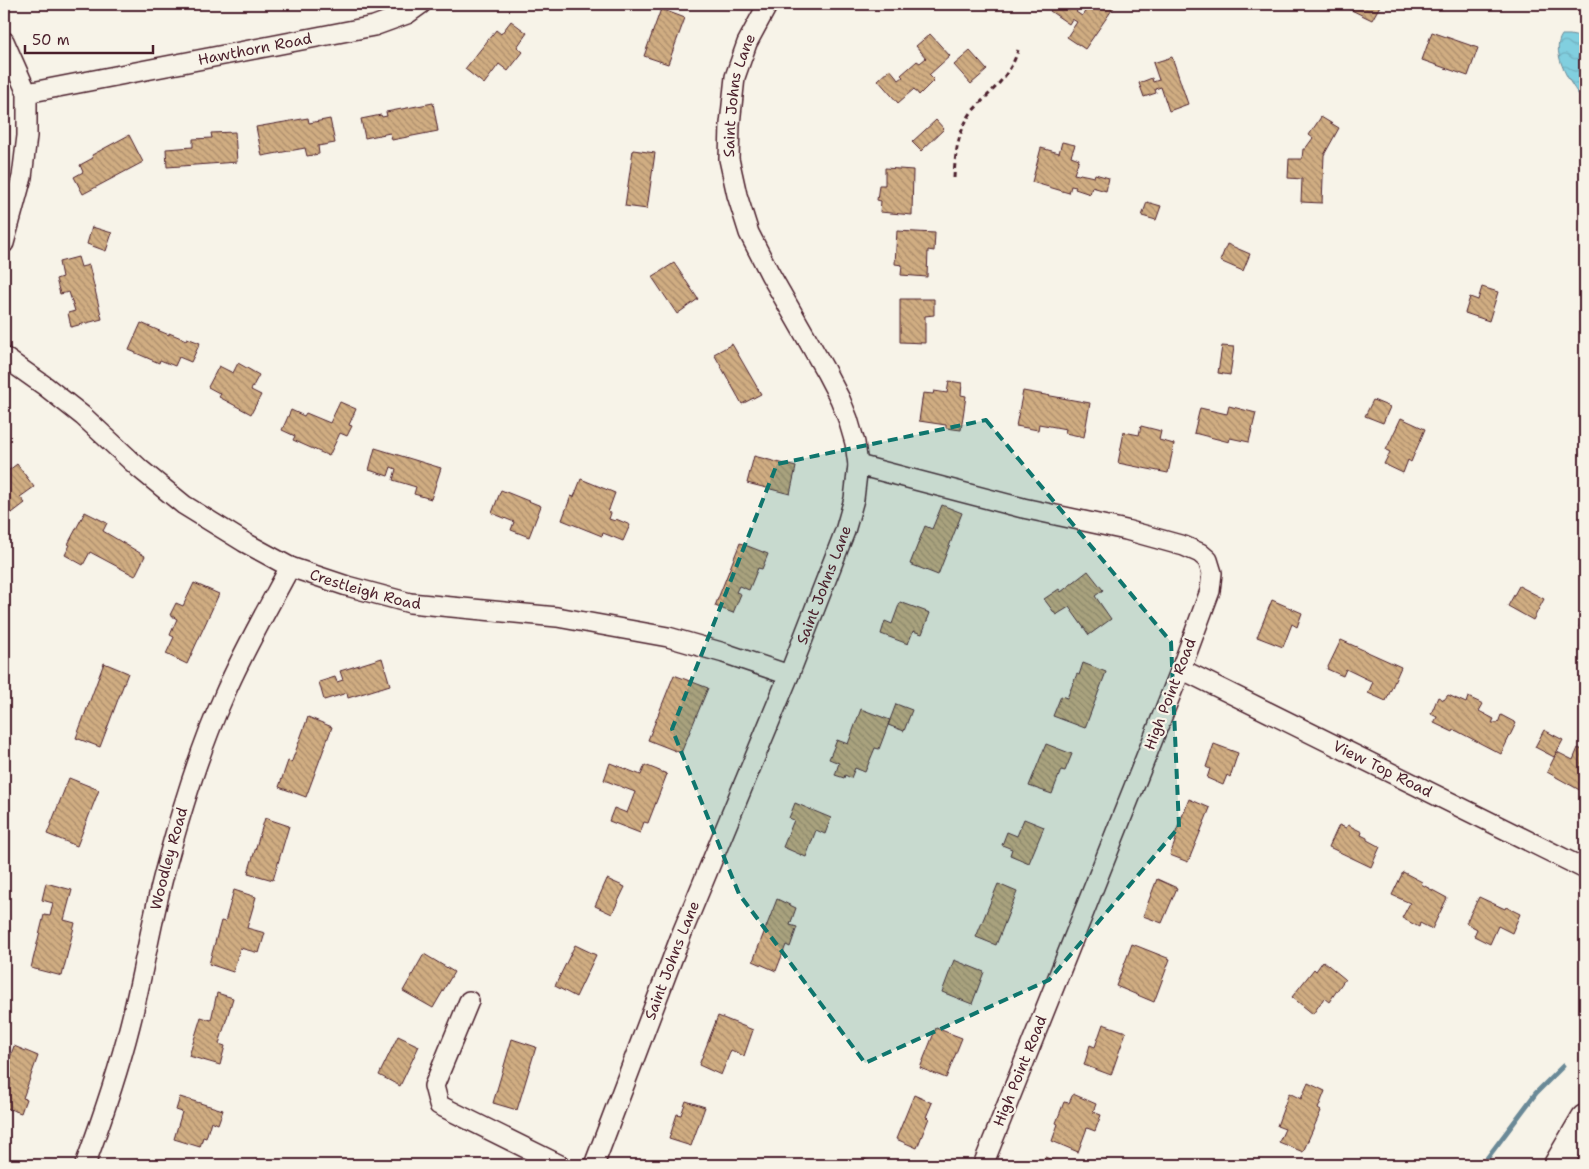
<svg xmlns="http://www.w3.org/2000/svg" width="1589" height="1169" font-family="'Shantell Sans',sans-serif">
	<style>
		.water { fill: url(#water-waves); stroke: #6b8997 }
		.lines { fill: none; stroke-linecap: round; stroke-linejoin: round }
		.stream { stroke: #6b8997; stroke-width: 5 }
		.building { fill: url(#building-back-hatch); stroke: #4a1f2b }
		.minor-casing { stroke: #4a1f2b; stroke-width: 22 }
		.highway-casing { stroke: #4a1f2b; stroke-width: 31 }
		.path { stroke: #4a1f2b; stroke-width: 3; stroke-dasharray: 5 4; stroke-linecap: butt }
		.minor { stroke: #f7f3e8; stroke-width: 19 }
		.highway { stroke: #f7f3e8; stroke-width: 28 }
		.marked { fill: #0f766e; fill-opacity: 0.2; stroke: #0f766e; stroke-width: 4; stroke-dasharray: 10 6; stroke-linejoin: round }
		.labels { text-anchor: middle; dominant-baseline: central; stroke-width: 4.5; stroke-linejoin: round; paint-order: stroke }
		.street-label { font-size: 15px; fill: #4a1f2b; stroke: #f7f3e8 }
	</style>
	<defs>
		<pattern id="water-waves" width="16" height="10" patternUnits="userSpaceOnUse" patternTransform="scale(1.25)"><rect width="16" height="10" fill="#81cfdf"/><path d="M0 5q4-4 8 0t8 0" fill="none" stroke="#71b1c0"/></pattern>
		<pattern id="building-back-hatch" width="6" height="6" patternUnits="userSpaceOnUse" patternTransform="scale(1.25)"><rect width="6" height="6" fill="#d0ad82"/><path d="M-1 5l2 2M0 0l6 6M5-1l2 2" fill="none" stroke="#ab8c6b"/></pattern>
	</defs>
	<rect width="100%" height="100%" fill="#f7f3e8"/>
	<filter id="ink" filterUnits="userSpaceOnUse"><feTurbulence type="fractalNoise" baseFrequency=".02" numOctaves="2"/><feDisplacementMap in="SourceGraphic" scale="10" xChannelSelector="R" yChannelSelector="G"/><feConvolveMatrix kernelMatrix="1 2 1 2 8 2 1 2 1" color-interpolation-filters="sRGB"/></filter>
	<g filter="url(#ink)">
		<path class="water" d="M 1562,35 L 1570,35 L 1585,38 L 1585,102 C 1573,89 1549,53 1562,35 Z"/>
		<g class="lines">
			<path class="stream" d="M 1482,1165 L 1536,1093 L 1563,1066"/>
		</g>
		<path class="building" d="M 1055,4 L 1068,4 L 1078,10 L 1076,12 L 1082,16 L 1090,4 L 1109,4 L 1114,7 L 1085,49 L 1067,37 L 1077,22 L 1072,19 L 1069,24 L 1050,11 Z
			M 1339,4 L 1381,4 L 1372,20 Z
			M 661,9 L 685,18 L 668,64 L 644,56 Z
			M 511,21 L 527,33 L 517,47 L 523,52 L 508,71 L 499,64 L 484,84 L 465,69 L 496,30 L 501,34 Z
			M 1432,32 L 1478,48 L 1468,76 L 1422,60 Z
			M 930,34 L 950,56 L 929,75 L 934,80 L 919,95 L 914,89 L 898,103 L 878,80 L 890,69 L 899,80 L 903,77 L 901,75 L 917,61 L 920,63 L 926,58 L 916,46 Z
			M 970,51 L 987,70 L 971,84 L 954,65 Z
			M 1172,57 L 1188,104 L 1169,111 L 1161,87 L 1155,89 L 1156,93 L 1144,97 L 1139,83 L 1152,78 L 1153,82 L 1159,80 L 1153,63 Z
			M 433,103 L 438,131 L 392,140 L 390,133 L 365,138 L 361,119 L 381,115 L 382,117 L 387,116 L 386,112 Z
			M 1321,117 L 1339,128 L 1324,155 L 1322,203 L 1301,202 L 1302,179 L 1288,178 L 1289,159 L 1302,159 L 1303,149 L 1305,149 L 1313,138 L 1309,135 Z
			M 308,118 L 309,123 L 330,119 L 335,143 L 318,146 L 319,154 L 307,156 L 305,148 L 262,156 L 256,127 Z
			M 936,120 L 944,129 L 921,151 L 912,142 Z
			M 235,132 L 237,162 L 167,167 L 166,149 L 193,147 L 193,139 L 212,138 L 211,133 Z
			M 129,135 L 143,162 L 83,194 L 74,177 L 83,172 L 80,165 L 93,158 L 92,155 Z
			M 1062,142 L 1075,145 L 1071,156 L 1079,159 L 1074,174 L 1079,175 L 1080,174 L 1094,177 L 1095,174 L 1109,178 L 1106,191 L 1092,187 L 1090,194 L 1075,189 L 1076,187 L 1071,186 L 1069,193 L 1032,182 L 1041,148 L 1059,153 Z
			M 633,150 L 655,153 L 647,209 L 625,206 Z
			M 885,168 L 913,170 L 912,215 L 880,212 L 881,201 L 877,200 L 879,185 L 885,185 Z
			M 1147,202 L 1161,206 L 1156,220 L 1142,216 Z
			M 92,227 L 112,233 L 106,251 L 87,244 Z
			M 897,231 L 935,233 L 934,251 L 928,250 L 927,277 L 901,275 L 902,265 L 895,264 Z
			M 1227,244 L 1250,254 L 1243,271 L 1220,261 Z
			M 78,257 L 81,267 L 89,265 L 102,319 L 71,327 L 68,313 L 75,311 L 69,292 L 60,294 L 56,279 L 62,277 L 59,262 Z
			M 674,263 L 698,299 L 677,314 L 652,277 Z
			M 1482,287 L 1498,292 L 1489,321 L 1465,313 L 1470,297 L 1478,300 Z
			M 900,299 L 934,299 L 934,315 L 925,316 L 925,343 L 900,342 Z
			M 141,323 L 169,335 L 169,333 L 186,340 L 187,338 L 200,343 L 191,362 L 179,357 L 175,366 L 160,360 L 159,363 L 129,350 Z
			M 732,344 L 761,394 L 742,404 L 714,354 Z
			M 1222,346 L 1234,347 L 1230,375 L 1218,373 Z
			M 238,363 L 259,375 L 251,390 L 261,395 L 251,414 L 219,397 L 221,394 L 208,387 L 219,366 L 233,373 Z
			M 949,381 L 962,383 L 961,395 L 966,396 L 961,430 L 946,428 L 946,425 L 919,421 L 923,393 L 933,394 L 934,391 L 947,393 Z
			M 1023,391 L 1090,403 L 1084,437 L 1065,433 L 1066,429 L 1039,424 L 1038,430 L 1016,426 Z
			M 1373,400 L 1390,407 L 1383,423 L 1365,416 Z
			M 340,402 L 356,409 L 349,425 L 352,426 L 347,436 L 340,433 L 329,456 L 293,440 L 295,436 L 282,430 L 291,410 L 304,416 L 306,413 L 330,423 Z
			M 1229,406 L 1256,413 L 1249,442 L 1230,438 L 1229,442 L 1194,433 L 1200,408 L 1227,414 Z
			M 1401,418 L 1425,429 L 1411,462 L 1408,460 L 1403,473 L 1384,464 L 1390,452 L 1386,450 Z
			M 1141,426 L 1161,431 L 1159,440 L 1174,444 L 1168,473 L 1118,463 L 1124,432 L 1139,435 Z
			M 375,448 L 441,468 L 431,499 L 414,494 L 416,487 L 393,480 L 396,469 L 391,467 L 388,476 L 369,470 Z
			M 754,456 L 796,467 L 790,494 L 747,483 Z
			M 17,464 L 34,487 L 20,497 L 25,503 L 4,519 L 4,474 Z
			M 581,479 L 615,493 L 608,512 L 611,513 L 609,519 L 615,521 L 616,519 L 630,525 L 623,541 L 603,533 L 602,536 L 562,520 L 571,496 L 574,497 Z
			M 501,490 L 541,506 L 529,537 L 511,530 L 514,522 L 492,513 Z
			M 942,505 L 962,513 L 938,575 L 910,564 L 925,526 L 932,529 Z
			M 85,512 L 107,523 L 103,531 L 145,556 L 135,576 L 90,552 L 83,565 L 65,555 L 70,545 L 68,544 Z
			M 740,543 L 768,554 L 762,569 L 758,568 L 749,590 L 739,586 L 736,592 L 741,594 L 733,613 L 715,606 Z
			M 1088,571 L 1103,590 L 1095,596 L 1111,619 L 1089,635 L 1069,607 L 1056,615 L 1044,599 L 1059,589 L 1061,592 Z
			M 194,583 L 219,594 L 187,664 L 166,654 L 174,637 L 170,635 L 177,619 L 170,615 L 176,603 L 183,606 Z
			M 1519,586 L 1544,599 L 1533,620 L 1508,606 Z
			M 1272,600 L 1302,613 L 1297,627 L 1292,624 L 1283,647 L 1257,637 Z
			M 900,602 L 930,613 L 922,634 L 913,631 L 908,644 L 881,634 L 885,621 L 892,624 Z
			M 1585,611 L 1585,630 L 1579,627 Z
			M 1341,640 L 1401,667 L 1386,701 L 1368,693 L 1373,682 L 1346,669 L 1343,676 L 1327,669 Z
			M 382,658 L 390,685 L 348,698 L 347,693 L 324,700 L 319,682 L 335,677 L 337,682 L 343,680 L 340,671 Z
			M 104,663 L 128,673 L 100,747 L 76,738 Z
			M 1083,663 L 1106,672 L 1085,728 L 1053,716 L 1061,696 L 1067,698 L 1077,674 L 1079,675 Z
			M 674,675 L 708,688 L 681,753 L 648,740 Z
			M 1448,695 L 1466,703 L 1468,697 L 1483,704 L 1479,711 L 1494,719 L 1492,723 L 1498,723 L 1501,715 L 1516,723 L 1501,754 L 1457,731 L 1454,730 L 1453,732 L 1434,723 L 1437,717 L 1431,714 L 1438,697 L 1444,700 Z
			M 896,704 L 912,710 L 904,731 L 888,725 Z
			M 861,709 L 890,720 L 879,749 L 875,748 L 865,772 L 855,768 L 851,778 L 845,775 L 844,778 L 835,775 L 839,763 L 829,759 L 837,740 L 848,744 Z
			M 308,717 L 332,727 L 306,797 L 279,787 L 288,761 L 291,762 L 292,761 Z
			M 1544,730 L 1563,740 L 1554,757 L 1535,747 Z
			M 1046,744 L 1072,754 L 1065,771 L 1061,770 L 1052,794 L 1029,786 Z
			M 1214,744 L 1238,753 L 1230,777 L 1227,775 L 1223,785 L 1207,778 L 1210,769 L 1206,767 Z
			M 1578,748 L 1585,751 L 1585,793 L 1547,772 L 1557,752 L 1573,760 Z
			M 610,763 L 641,775 L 645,765 L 667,774 L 648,823 L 644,822 L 640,833 L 609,821 L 614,808 L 627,813 L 635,792 L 604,780 Z
			M 69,778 L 99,790 L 77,846 L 47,834 Z
			M 1189,799 L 1210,808 L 1188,862 L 1170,855 L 1176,839 L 1174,837 Z
			M 795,803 L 831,818 L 825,834 L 816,830 L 806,857 L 783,847 L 794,820 L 789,818 Z
			M 265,818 L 289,826 L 273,880 L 248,873 Z
			M 1024,819 L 1044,827 L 1029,863 L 1010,855 L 1012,849 L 1002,845 L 1007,832 L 1017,836 Z
			M 1339,825 L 1346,828 L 1348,825 L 1362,832 L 1361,835 L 1367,838 L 1367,840 L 1380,847 L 1371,867 L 1329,847 Z
			M 1403,872 L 1422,882 L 1421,884 L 1447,898 L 1432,929 L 1420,923 L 1419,927 L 1402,918 L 1410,903 L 1392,895 Z
			M 607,879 L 625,887 L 612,914 L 595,906 Z
			M 1157,879 L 1177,888 L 1162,923 L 1143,916 Z
			M 46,883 L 72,890 L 64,920 L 75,923 L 62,976 L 31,968 L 44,915 L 50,916 L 53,903 L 42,900 Z
			M 998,884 L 1017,892 L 996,945 L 976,937 Z
			M 234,890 L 256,897 L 247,928 L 265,933 L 259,953 L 240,948 L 233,972 L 209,964 L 221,921 L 225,922 Z
			M 1479,897 L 1505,909 L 1506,907 L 1520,914 L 1512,933 L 1498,926 L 1490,944 L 1474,936 L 1477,929 L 1466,923 Z
			M 777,899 L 796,908 L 790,925 L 797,927 L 790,947 L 786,945 L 776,971 L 753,961 Z
			M 1132,944 L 1170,959 L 1154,1002 L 1116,986 Z
			M 575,945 L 596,955 L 576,997 L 555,986 Z
			M 424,954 L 454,972 L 433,1008 L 403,991 Z
			M 954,960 L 984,972 L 972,1004 L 942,992 Z
			M 1323,961 L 1345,979 L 1329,1002 L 1324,998 L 1313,1014 L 1292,997 L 1314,969 L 1316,971 Z
			M 217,993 L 233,998 L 219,1044 L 225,1046 L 220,1065 L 189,1056 L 201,1017 L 211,1020 Z
			M 718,1016 L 753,1030 L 744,1056 L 731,1050 L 721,1075 L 699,1065 Z
			M 1103,1024 L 1126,1032 L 1111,1075 L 1084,1065 L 1090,1045 L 1095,1047 Z
			M 936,1028 L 962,1038 L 946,1078 L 920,1068 Z
			M 398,1036 L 419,1046 L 400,1086 L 379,1075 Z
			M 512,1039 L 536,1047 L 517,1110 L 493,1103 Z
			M 14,1046 L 38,1056 L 23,1098 L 26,1099 L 21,1113 L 4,1107 L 4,1074 Z
			M 1308,1083 L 1325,1091 L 1318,1109 L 1321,1111 L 1303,1152 L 1279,1142 L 1285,1129 L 1277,1126 L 1289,1093 L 1301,1099 Z
			M 1073,1094 L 1096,1104 L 1093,1112 L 1101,1115 L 1095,1131 L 1087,1128 L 1078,1152 L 1052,1141 L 1058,1124 L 1056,1123 L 1064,1102 L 1069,1103 Z
			M 914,1095 L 932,1103 L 926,1117 L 929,1118 L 917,1148 L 896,1139 Z
			M 180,1097 L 223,1110 L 218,1124 L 211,1121 L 206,1138 L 203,1137 L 200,1147 L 174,1139 L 182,1112 L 176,1110 Z
			M 686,1101 L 705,1107 L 691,1146 L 669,1139 L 677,1114 L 681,1115 Z
			M 1045,1157 L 1064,1165 L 1042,1165 Z
			M 864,1159 L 873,1163 L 872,1165 L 862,1165 Z"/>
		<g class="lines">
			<defs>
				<g id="minor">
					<path d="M 4,41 L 27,93 L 27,136 L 22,177 L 4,243"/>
					<path id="s1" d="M 27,93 L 374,26 L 407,14 L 421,4"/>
					<path id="s2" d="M 4,357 L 45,386 L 83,416 L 140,469 L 184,505 L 244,542 L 290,567 L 347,586 L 410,603 L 557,617 L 668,637 L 724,653 L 789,675"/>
					<path d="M 858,465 L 1023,508 L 1126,530 L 1184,546 L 1200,553 L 1208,560 L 1212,573 L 1210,591 L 1181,669 L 983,1165"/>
					<path id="s3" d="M 1181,669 L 1585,869"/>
					<path d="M 469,1001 L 434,1086 L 439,1105 L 560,1165"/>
					<path id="s4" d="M 85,1165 C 102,1119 118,1073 130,1025 C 144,971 152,916 167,863 C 182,808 199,751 223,698 C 242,653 267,610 290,567"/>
					<path id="s5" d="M 594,1165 L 682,933 L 789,675 L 845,531 L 854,499 L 858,465 L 855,443 L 848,419 L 840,399 L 826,372 L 770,274 L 749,233 L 737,195 L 729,159 L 730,124 L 735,77 L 747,43 L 768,4"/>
				</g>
				<path id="highway" d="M 1558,1165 L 1585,1119"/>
			</defs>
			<use href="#minor" class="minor-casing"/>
			<use href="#highway" class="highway-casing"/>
			<path class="path" d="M 954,178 C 955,157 957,136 968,118 C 971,111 978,106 983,100 C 998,85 1012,71 1018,50"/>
			<use href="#minor" class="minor"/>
			<use href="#highway" class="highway"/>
		</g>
	</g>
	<path class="marked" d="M 986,420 L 1171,642 L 1179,827 L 1049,980 L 865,1063 L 739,894 L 672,729 L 777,464 Z"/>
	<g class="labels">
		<g class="street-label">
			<text stroke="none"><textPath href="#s1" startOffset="232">Hawthorn Road</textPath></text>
			<text stroke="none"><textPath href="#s5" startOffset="1149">Saint Johns Lane</textPath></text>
			<text stroke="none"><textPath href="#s5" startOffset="624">Saint Johns Lane</textPath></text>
			<text stroke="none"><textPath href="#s2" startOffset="435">Crestleigh Road</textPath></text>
			<text transform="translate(1170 694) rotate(-69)">High Point Road</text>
			<text stroke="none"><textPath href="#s3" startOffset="225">View Top Road</textPath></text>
			<text stroke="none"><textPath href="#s4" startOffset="318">Woodley Road</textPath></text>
			<text stroke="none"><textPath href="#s5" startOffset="219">Saint Johns Lane</textPath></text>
			<text transform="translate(1020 1071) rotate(-68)">High Point Road</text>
		</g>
	</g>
	<rect width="1589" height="1169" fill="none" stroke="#f7f3e8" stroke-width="20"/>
	<rect x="10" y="10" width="1569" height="1149" fill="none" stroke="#4a1f2b" stroke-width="2" filter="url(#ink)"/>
	<path d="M25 45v8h128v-8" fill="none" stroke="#4a1f2b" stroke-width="2.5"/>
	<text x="32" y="45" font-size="15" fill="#4a1f2b" stroke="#f7f3e8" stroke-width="4" paint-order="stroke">50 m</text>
</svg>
